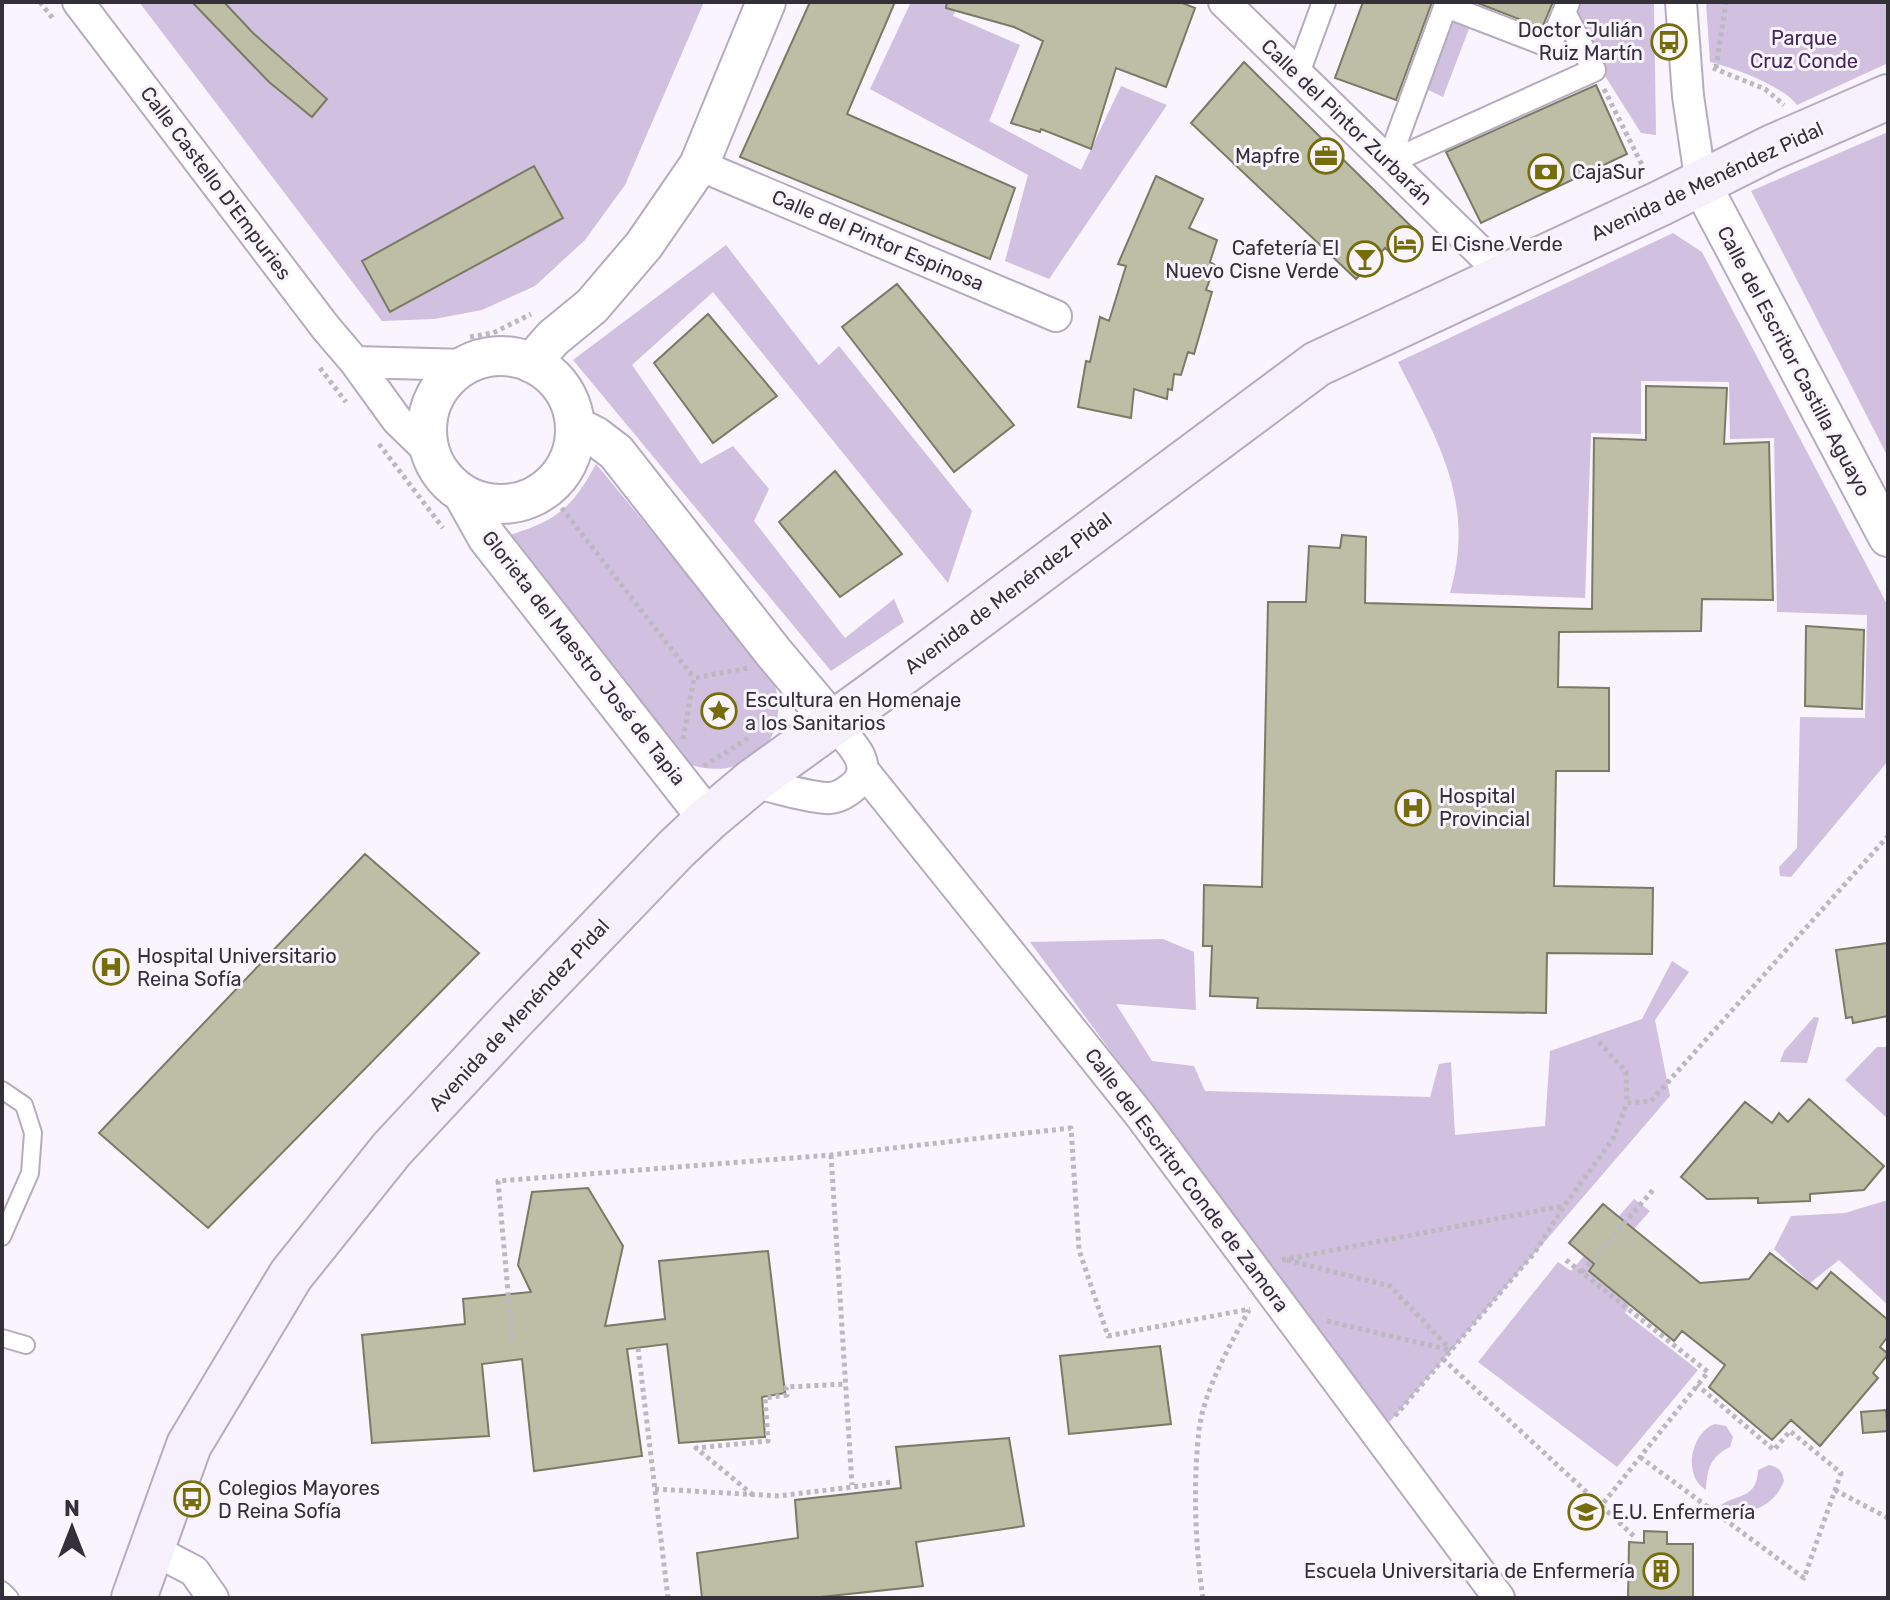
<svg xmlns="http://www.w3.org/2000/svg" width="1890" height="1600" font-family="Rubik,sans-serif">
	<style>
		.green { fill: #d1c0e0 }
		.building { fill: #bebda6; stroke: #7b7a65; stroke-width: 2 }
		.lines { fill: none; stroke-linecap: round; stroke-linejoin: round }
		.service-casing { stroke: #b6abbf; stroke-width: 20 }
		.pedestrian-casing { stroke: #b6abbf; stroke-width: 26 }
		.minor-casing { stroke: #b6abbf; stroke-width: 34 }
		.tertiary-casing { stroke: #b6abbf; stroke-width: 42 }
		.secondary-casing { stroke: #b6abbf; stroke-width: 48 }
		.path { stroke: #bcb8c0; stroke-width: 5; stroke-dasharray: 4 4; stroke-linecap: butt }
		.service { stroke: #fff; stroke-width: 16 }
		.pedestrian { stroke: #fff; stroke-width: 22 }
		.minor { stroke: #fff; stroke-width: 30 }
		.tertiary { stroke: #fff; stroke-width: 38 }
		.secondary { stroke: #f6effc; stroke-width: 44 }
		.labels { text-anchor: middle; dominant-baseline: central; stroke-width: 6; stroke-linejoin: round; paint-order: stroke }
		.poi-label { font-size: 20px; fill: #343038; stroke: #f9f4fd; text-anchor: start }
		.park-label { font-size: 20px; fill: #48265e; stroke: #f9f4fd }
		.street-label { font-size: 20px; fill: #343038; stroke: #f9f4fd }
	</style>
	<rect width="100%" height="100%" fill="#f9f4fd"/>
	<path class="green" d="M 139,2 L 704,2 L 625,185 L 585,240 L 535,286 L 482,310 L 434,319 L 382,321 Z
		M 911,2 L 959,2 L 953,16 L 1020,45 L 989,121 L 1081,170 L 1121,86 L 1167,105 L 1049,279 L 1005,261 L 1028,175 L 870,89 Z
		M 1578,2 L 1654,2 L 1656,135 L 1641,133 L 1593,57 L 1573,14 Z
		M 1706,2 L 1888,2 L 1888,63 L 1797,105 C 1783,86 1732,67 1710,62 Z
		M 1448,19 L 1470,26 L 1443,97 L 1424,88 Z
		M 1888,132 L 1888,457 L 1751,191 Z
		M 1673,233 L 1702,252 L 1888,606 L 1888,761 L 1791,877 L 1780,876 L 1779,867 L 1797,848 L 1800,717 L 1865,718 L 1867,615 L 1777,612 L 1774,438 L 1730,439 L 1729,382 L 1641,381 L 1641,434 L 1591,433 L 1585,598 L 1450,593 C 1476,501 1438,442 1398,362 Z
		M 726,245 L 819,365 L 839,346 L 972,511 L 948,583 L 713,292 L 632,365 L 701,464 L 733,446 L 769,489 L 754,521 L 845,638 L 894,599 L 904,622 L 831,671 L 573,360 Z
		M 596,464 L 772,676 C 796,738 747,786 685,763 L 506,536 C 556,521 571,510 596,464 Z
		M 1163,939 L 1194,952 L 1196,1010 L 1116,1004 L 1152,1061 L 1194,1066 L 1205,1091 L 1430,1097 L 1439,1064 L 1451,1062 L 1455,1135 L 1545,1126 L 1550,1051 L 1642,1019 L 1672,961 L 1689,972 L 1655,1020 L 1670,1096 L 1387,1425 L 1030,942 Z
		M 1814,1017 L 1819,1018 L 1807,1063 L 1780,1062 L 1784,1051 Z
		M 1877,1047 L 1888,1047 L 1888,1119 L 1845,1080 Z
		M 1634,1199 L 1650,1211 L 1634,1229 L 1630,1305 L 1625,1313 L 1698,1370 L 1617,1467 L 1478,1362 L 1558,1262 L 1571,1271 Z
		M 1888,1200 L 1888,1305 L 1839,1260 L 1810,1283 L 1774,1249 L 1791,1216 L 1845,1213 Z
		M 1715,1424 L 1726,1426 L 1733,1437 L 1730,1447 C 1710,1457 1707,1469 1706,1490 C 1682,1476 1691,1432 1715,1424 Z
		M 1769,1465 C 1779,1467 1782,1471 1784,1481 C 1774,1507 1745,1520 1721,1505 C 1737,1494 1757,1499 1758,1470 Z"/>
	<path class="building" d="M 192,2 L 224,2 L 253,33 L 327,99 L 312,117 L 269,82 Z
		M 810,2 L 895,2 L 847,114 L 1015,188 L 990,259 L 740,157 Z
		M 947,2 L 1180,2 L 1195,8 L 1166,87 L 1116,68 L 1091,149 L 1041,129 L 1040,132 L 1011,123 L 1043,41 L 1014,27 L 946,8 Z
		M 1363,2 L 1432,2 L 1396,100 L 1335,78 Z
		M 1475,2 L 1553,2 L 1542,28 Z
		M 1244,62 L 1422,237 L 1399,260 L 1385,248 L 1356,279 L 1191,123 Z
		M 1596,85 L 1627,154 L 1481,223 L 1446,152 Z
		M 534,166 L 563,218 L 390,312 L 362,261 Z
		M 1156,176 L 1203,199 L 1189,228 L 1217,240 L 1210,262 L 1215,265 L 1206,290 L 1212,292 L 1194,354 L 1188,352 L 1181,375 L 1174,374 L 1172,390 L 1168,389 L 1167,399 L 1134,389 L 1131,418 L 1078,407 L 1086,361 L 1090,362 L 1100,317 L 1109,321 L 1126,266 L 1118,264 Z
		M 897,284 L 1014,425 L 954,472 L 842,327 Z
		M 708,314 L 777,396 L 713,443 L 654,363 Z
		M 1646,386 L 1727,388 L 1724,444 L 1769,442 L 1773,600 L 1702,599 L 1701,631 L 1559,632 L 1558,687 L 1609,688 L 1609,771 L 1556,771 L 1554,886 L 1653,888 L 1652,954 L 1547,953 L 1546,1013 L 1257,1008 L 1258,998 L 1210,996 L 1212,946 L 1203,946 L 1204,885 L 1262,887 L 1268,602 L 1306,602 L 1309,546 L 1340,548 L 1342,535 L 1366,537 L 1365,603 L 1592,609 L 1594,438 L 1646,440 Z
		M 835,471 L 902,554 L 840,597 L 779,522 Z
		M 1806,626 L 1864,630 L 1862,709 L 1805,706 Z
		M 365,854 L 479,953 L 208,1228 L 99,1133 Z
		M 1888,943 L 1888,1016 L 1853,1023 L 1852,1017 L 1846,1018 L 1836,950 Z
		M 1809,1099 L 1884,1166 L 1864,1190 L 1810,1194 L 1810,1201 L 1758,1203 L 1758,1198 L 1707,1199 L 1681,1177 L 1745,1102 L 1772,1123 L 1779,1113 L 1788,1122 Z
		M 588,1188 L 623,1246 L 605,1326 L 665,1319 L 659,1261 L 768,1251 L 785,1393 L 762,1397 L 765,1437 L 679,1443 L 667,1344 L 627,1349 L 642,1456 L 534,1471 L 522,1359 L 482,1364 L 489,1436 L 372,1443 L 362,1335 L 465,1324 L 463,1299 L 531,1292 L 518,1265 L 532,1192 Z
		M 1603,1204 L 1700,1283 L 1749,1279 L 1770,1253 L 1817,1289 L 1831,1272 L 1888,1320 L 1888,1336 L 1880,1347 L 1888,1354 L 1873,1373 L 1878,1378 L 1820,1446 L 1791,1420 L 1772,1440 L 1709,1387 L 1725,1365 L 1682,1331 L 1674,1341 L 1589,1271 L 1594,1264 L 1569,1243 Z
		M 1160,1346 L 1171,1424 L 1069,1434 L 1060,1356 Z
		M 1886,1410 L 1888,1431 L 1863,1433 L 1861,1412 Z
		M 1009,1438 L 1024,1526 L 916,1542 L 923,1586 L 811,1598 L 702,1598 L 697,1553 L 798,1538 L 795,1500 L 901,1488 L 896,1447 Z
		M 1644,1531 L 1667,1532 L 1667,1544 L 1693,1544 L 1693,1598 L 1628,1598 L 1629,1542 L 1644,1543 Z"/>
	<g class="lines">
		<defs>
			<path id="service" d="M 2,1090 L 24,1105 L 33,1133 L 30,1173 L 2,1237
				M 2,1338 L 26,1345
				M 2,1590 L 10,1598"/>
			<path id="pedestrian" d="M 1446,6 L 1550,46 L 1568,3
				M 1298,73 L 1324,2
				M 1388,163 L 1594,70 L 1564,12
				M 1388,163 L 1447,2"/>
			<path id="minor" d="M 78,2 L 326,328 L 355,362 L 397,420 L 430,452
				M 1224,2 L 1505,276
				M 1681,2 L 1688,96 L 1701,184
				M 699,165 L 1056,316
				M 355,362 L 467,365
				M 863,770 L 1139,1114 L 1499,1598
				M 752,782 C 776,787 801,796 826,798 C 836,799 846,793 854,786 C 877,765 848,740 833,723
				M 152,1549 L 194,1571 L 213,1598"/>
			<path id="tertiary" d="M 1701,184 L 1888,537
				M427 430a74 74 0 1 1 148 0a74 74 0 1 1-148 0Z
				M 531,363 L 553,338 L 592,306 L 644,245 L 699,165 L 766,2
				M 575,426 L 595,436 L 616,452 L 774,653 L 833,723
				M 463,494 L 487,537 L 708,819"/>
			<path id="secondary" d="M 134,1598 L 189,1445 L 291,1275 L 392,1149 L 512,1020 L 676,849 L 708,819 L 752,782 L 878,691 L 1317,364 L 1661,203 L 1773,147 L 1888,97"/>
		</defs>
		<use href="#service" class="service-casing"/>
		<use href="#pedestrian" class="pedestrian-casing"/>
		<use href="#minor" class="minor-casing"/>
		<use href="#tertiary" class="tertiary-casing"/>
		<use href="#secondary" class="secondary-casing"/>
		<path class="path" d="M 40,2 L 54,20
			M 1713,68 L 1765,89 L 1784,105
			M 1716,68 L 1726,2
			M 1604,89 L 1646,173
			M 470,337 L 493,333 L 531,314
			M 320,368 L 346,402
			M 379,444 L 443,528
			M 547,489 L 694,678
			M 683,739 L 694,678 L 748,668
			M 704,766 L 750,737
			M 1599,1042 L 1626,1072 L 1627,1103
			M 831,1155 L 852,1485
			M 1282,1260 L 1563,1206
			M 1287,1260 L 1390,1286 L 1451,1350
			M 1566,1260 L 1708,1372 L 1601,1506
			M 1582,1272 L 1653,1190
			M 1327,1321 L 1450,1350
			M 512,1336 L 498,1181 L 831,1155 L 1071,1128 L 1079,1250 L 1108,1336 L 1250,1309
			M 638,1348 L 668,1598
			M 1443,1359 L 1636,1538
			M 1395,1416 L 1535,1252 L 1564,1206 L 1613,1139 L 1627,1103 L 1651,1101 L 1888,836
			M 1640,1457 L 1804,1578 L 1841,1473 L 1790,1431 L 1774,1450 L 1697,1385
			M 655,1489 L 779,1496 L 892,1482
			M 1835,1490 L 1888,1518
			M 753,1495 L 696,1448 L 768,1441 L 765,1398 L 787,1395 L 786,1387 L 846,1384
			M 1203,1598 C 1195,1546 1193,1483 1199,1430 C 1204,1390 1230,1345 1249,1310"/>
		<use href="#service" class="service"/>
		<use href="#pedestrian" class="pedestrian"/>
		<use href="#minor" class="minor"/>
		<use href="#tertiary" class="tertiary"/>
		<use href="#secondary" class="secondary"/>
	</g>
	<defs>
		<symbol id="bus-ring" viewBox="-11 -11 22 22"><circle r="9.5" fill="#f9f4fd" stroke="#756d09" stroke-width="1.5"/><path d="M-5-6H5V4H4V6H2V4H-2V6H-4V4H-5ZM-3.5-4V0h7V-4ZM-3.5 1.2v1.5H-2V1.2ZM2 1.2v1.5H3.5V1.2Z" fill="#756d09"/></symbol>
		<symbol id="office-ring" viewBox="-11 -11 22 22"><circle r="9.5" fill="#f9f4fd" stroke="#756d09" stroke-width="1.5"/><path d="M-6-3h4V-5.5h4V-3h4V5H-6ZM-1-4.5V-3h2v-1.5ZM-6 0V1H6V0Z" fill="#756d09"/></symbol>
		<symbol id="bank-ring" viewBox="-11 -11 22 22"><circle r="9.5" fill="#f9f4fd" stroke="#756d09" stroke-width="1.5"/><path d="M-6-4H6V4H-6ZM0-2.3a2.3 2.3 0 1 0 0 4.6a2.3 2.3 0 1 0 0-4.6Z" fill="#756d09"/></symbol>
		<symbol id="hotel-ring" viewBox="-11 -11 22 22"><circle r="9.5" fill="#f9f4fd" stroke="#756d09" stroke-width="1.5"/><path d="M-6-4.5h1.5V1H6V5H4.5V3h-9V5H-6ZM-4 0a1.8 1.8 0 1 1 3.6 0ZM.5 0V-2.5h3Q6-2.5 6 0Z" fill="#756d09"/></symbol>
		<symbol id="bar-ring" viewBox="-11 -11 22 22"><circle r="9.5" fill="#f9f4fd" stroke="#756d09" stroke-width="1.5"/><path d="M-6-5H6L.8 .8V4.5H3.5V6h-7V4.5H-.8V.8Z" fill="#756d09"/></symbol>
		<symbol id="sight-ring" viewBox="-11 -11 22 22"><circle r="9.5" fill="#f9f4fd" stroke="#756d09" stroke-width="1.5"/><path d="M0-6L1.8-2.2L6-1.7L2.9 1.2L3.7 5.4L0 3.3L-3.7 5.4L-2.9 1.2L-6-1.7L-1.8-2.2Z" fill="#756d09"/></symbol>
		<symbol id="hospital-ring" viewBox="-11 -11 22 22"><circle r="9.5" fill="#f9f4fd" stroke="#756d09" stroke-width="1.5"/><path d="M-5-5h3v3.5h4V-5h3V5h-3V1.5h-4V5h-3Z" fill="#756d09"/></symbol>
		<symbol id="university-ring" viewBox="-11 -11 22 22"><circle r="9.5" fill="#f9f4fd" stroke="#756d09" stroke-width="1.5"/><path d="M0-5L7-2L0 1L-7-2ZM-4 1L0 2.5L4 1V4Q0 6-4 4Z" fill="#756d09"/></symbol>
		<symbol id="building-ring" viewBox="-11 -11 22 22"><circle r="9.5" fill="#f9f4fd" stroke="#756d09" stroke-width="1.5"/><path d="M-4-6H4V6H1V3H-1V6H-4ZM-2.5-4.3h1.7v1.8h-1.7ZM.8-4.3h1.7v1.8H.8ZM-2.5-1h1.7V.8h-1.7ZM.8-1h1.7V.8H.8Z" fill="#756d09"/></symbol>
	</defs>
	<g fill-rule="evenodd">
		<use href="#bus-ring" x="1649" y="22" width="40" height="40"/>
		<use href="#office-ring" x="1306" y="136" width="40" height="40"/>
		<use href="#bank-ring" x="1526" y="152" width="40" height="40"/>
		<use href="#hotel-ring" x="1385" y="224" width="40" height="40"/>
		<use href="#bar-ring" x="1345" y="239" width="40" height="40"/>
		<use href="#sight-ring" x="699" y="691" width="40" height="40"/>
		<use href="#hospital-ring" x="1393" y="788" width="40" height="40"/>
		<use href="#hospital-ring" x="91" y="947" width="40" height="40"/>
		<use href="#bus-ring" x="172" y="1479" width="40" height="40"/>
		<use href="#university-ring" x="1566" y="1492" width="40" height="40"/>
		<use href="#building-ring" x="1641" y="1551" width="40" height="40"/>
	</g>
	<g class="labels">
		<g class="poi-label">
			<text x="1643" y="30" text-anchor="end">Doctor Julián<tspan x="1643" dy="23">Ruiz Martín</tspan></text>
			<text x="1300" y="156" text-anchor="end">Mapfre</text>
			<text x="1572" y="172">CajaSur</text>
			<text x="1431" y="244">El Cisne Verde</text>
			<text x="1339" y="248" text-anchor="end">Cafetería El<tspan x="1339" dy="23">Nuevo Cisne Verde</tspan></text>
			<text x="745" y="700">Escultura en Homenaje<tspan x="745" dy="23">a los Sanitarios</tspan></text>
			<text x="1439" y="796">Hospital<tspan x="1439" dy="23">Provincial</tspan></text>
			<text x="137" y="956">Hospital Universitario<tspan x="137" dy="23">Reina Sofía</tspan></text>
			<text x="218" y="1488">Colegios Mayores<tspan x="218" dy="23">D Reina Sofía</tspan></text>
			<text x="1612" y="1512">E.U. Enfermería</text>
			<text x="1635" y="1571" text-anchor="end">Escuela Universitaria de Enfermería</text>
		</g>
		<g class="park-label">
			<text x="1804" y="38">Parque<tspan x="1804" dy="23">Cruz Conde</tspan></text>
		</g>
		<g class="street-label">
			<text transform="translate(1347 122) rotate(44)">Calle del Pintor Zurbarán</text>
			<text transform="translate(1707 181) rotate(-25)">Avenida de Menéndez Pidal</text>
			<text transform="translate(216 183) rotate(53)">Calle Castello D'Empuries</text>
			<text transform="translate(878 240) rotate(23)">Calle del Pintor Espinosa</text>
			<text transform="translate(1794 361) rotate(62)">Calle del Escritor Castilla Aguayo</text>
			<text transform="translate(1008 593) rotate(-37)">Avenida de Menéndez Pidal</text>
			<text transform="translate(584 658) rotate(52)">Glorieta del Maestro José de Tapia</text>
			<text transform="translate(519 1015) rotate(-47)">Avenida de Menéndez Pidal</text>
			<text transform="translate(1187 1180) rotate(53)">Calle del Escritor Conde de Zamora</text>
		</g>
	</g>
	<rect width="1890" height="1600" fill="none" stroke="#343038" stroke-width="8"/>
	<g transform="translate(72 1528)" stroke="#f9f4fd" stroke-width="6" paint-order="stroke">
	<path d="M0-6L14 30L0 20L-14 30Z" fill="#343038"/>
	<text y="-12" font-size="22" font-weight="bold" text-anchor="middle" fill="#343038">N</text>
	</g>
</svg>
